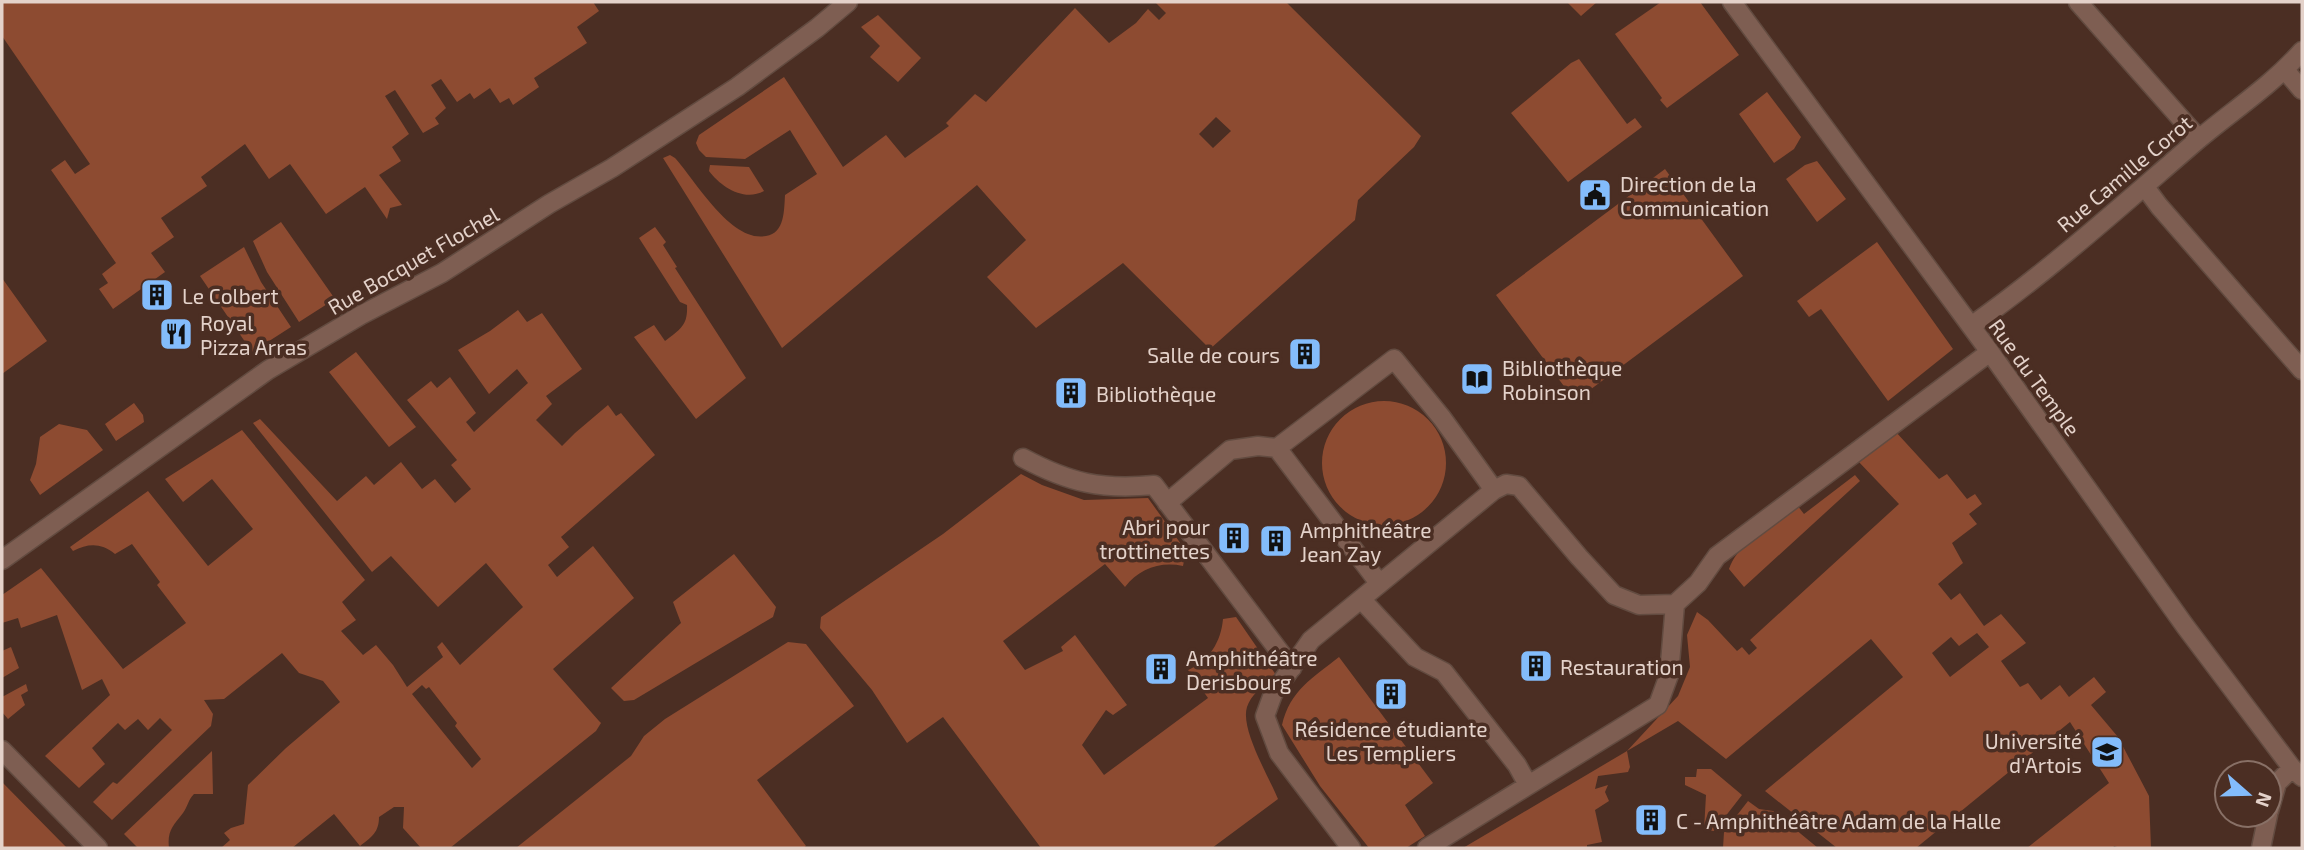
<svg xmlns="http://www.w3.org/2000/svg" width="2304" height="850" font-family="'Exo 2',sans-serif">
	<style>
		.green { fill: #8d4b31; fill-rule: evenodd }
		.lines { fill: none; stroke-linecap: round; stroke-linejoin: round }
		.minor-casing { stroke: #624b40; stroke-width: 21 }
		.minor { stroke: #7e5e52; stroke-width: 18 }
		.labels { text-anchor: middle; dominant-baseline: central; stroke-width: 7; stroke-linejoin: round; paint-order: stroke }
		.street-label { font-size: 21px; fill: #e4d2ca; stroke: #4b2e23 }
		.poi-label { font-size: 21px; fill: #e4d2ca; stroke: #4b2e23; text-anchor: start }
	</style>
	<rect width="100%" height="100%" fill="#4b2e23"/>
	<path class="green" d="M 2,2 L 593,2 L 599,11 L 577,27 L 587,43 L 534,78 L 539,87 L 513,105 L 509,98 L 500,103 L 490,88 L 474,99 L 470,93 L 457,102 L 441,79 L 431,85 L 446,108 L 435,118 L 439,124 L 423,133 L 395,90 L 385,96 L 409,134 L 392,147 L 401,161 L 379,175 L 402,205 L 390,208 L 387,219 L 365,187 L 326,214 L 290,164 L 269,179 L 245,144 L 201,177 L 207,186 L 161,218 L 174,237 L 151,253 L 165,272 L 113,309 L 99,289 L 108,283 L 102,274 L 116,263 L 51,170 L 65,160 L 75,174 L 90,164 L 2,36 Z
		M 1155,2 L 1286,2 L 1421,136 L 1414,147 L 1358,200 L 1355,220 L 1210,349 L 1123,263 L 1036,328 L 987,277 L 1026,240 L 977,185 L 782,348 L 663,158 L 670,155 L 675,158 C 695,180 731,243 766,236 C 785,233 784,210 785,195 L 817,174 L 790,130 L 745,159 L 706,157 L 699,150 L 696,143 L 699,135 L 784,77 L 843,167 L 886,135 L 905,158 L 949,126 L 946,123 L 975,94 L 986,102 L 1075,8 L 1109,43 L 1136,23 L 1148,9 L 1159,20 L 1166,13 ZM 1216,117 L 1231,131 L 1213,148 L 1199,134 Z
		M 1567,2 L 1597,2 L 1581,16 Z
		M 1661,2 L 1700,2 L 1739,55 L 1667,108 L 1660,100 L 1662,98 L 1615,34 Z
		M 878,15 L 921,58 L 898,82 L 870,57 L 880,46 L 861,27 Z
		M 1579,59 L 1627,124 L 1635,118 L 1642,127 L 1568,182 L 1511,113 L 1571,63 Z
		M 1767,92 L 1801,137 L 1794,149 L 1774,163 L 1739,114 Z
		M 1817,161 L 1846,199 L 1817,222 L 1786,179 L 1805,165 Z
		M 710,165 L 749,167 L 764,191 C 744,202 721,187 709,171 Z
		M 1665,169 L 1743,276 L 1575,401 L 1496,295 Z
		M 281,222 L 335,299 L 299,322 L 267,272 L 253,241 Z
		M 655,227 L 666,242 L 663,245 L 677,267 L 675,268 L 746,378 L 696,419 L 634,337 L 654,325 L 665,341 C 681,329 688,325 687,305 L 680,302 L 639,238 Z
		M 1877,242 L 1953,349 L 1888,401 L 1821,309 L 1809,317 L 1797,301 Z
		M 244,247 L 261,282 L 291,327 L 252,352 L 200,276 Z
		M 2,278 L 47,341 L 2,374 L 2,277 Z
		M 518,310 L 527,322 L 542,313 L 582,369 L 546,396 L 552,404 L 536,420 L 562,446 L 575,433 L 608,405 L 616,416 L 621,413 L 655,455 L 561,537 L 569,547 L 548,565 L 557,577 L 593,546 L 634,598 L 553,669 L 599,721 L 601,723 L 596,731 L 450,848 L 421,848 L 403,828 L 404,807 L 394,807 L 379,817 C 379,832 372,837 360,846 L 334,814 L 292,848 L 221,848 L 230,840 L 224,833 L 231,828 L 244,824 L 248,785 L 286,748 L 340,702 L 323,681 L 299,673 L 282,653 L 224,699 L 204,700 L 213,714 L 211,726 L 112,820 L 93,802 L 113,782 L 117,784 L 172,730 L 160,718 L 148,730 L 138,719 L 125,730 L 118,723 L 92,748 L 105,764 L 79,788 L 45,756 L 110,695 L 102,679 L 82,690 L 57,615 L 21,628 L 18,618 L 2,623 L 2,595 L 41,568 L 123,669 L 186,623 L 157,585 L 160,582 L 132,544 L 115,554 C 101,543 89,543 73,551 L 70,547 L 148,491 L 208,566 L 253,529 L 212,479 L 183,502 L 165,479 L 242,430 L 365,580 L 342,602 L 356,620 L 341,631 L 363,655 L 376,645 L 393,665 L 407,687 L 443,657 L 437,647 L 442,642 L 460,665 L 523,607 L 486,563 L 438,607 L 391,556 L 372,572 L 253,423 L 260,419 L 337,501 L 366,476 L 374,485 L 401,462 L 422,489 L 435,479 L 455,503 L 471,489 L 451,465 L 457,460 L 407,400 L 431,381 L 437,388 L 450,377 L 476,413 L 466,422 L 474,432 L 528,383 L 517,369 L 489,394 L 458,350 L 490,331 ZM 422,685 L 426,689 L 429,687 L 457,723 L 455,726 L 481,759 L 472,768 L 412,694 Z
		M 356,352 L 416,427 L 389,447 L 329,372 Z
		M1322 463a62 62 0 1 1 124 0a62 62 0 1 1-124 0Z
		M 134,403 L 143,415 L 144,422 L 116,441 L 105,424 Z
		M 59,424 L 87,430 L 103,450 L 40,495 L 30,480 L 36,464 L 40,437 Z
		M 1895,431 L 1939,479 L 1947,474 L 1967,499 L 1975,494 L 1982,504 L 1969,514 L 1977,524 L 1952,543 L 1963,563 L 1938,584 L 1951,600 L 1960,593 L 1984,626 L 2001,614 L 2026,643 L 2001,661 L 2020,687 L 2028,683 L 2041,700 L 2060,685 L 2069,697 L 2094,677 L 2106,692 L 2091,705 L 2118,737 L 2149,796 L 2151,848 L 2120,848 L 2114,846 L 2113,848 L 2027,848 L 2109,783 L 2070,722 L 1916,848 L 1837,848 L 1765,791 L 1903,677 L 1871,639 L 1726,759 L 1678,721 L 1627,751 L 1630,767 L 1628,772 L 1598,776 L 1595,789 L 1608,785 L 1605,792 L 1609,801 L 1595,810 L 1602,842 L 1587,845 L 1587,848 L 1463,848 L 1627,751 L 1678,696 L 1690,667 L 1687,635 L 1697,612 L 1708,620 L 1737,651 L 1742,647 L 1749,655 L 1757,648 L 1750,640 L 1899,504 L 1857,460 ZM 1977,633 L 1989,647 L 1950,677 L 1932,653 L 1951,637 L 1959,646 Z
		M 1021,474 L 1042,485 L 1084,500 L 1148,498 L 1186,551 L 1183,566 C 1160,561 1139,569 1125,587 L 1105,564 L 1003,641 L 1025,670 L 1063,651 L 1061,647 L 1075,635 L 1127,705 L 1113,715 L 1106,710 L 1082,745 L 1104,775 L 1208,698 L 1188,670 C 1209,661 1221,642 1223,619 L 1236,617 L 1276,675 C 1266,683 1251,694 1247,707 C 1240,729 1269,777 1278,799 L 1212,848 L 1041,848 L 943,717 L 907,743 L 872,690 L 820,628 L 821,617 L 943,534 Z
		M 1855,475 L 1860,481 L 1744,587 L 1729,569 C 1739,541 1774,523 1797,505 L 1804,514 Z
		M 734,554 L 776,607 L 773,617 L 634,700 L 624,701 L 611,688 L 681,623 L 673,602 Z
		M 788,642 L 806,644 L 854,706 L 757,780 L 806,846 L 803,848 L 516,848 L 631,756 L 644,736 L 665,719 Z
		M 11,647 L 19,668 L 2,678 L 2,651 Z
		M 1339,657 L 1433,783 L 1405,805 L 1425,836 L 1406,848 L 1369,848 L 1320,786 L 1282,725 C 1290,690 1313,678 1339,657 Z
		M 26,684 L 28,691 L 21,695 L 25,705 L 8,719 L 2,712 L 2,697 Z
		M 212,751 L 213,794 L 194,794 C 188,800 188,806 183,813 C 173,826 167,831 169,848 L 138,848 L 124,834 Z
		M 1697,769 L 1711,769 L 1742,795 L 1714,831 L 1704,830 L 1706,795 L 1685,785 L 1685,777 L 1696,777 Z
		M 2,782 L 67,848 L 2,848 Z
		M 1748,801 L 1759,809 L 1773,811 L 1818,848 L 1723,848 L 1724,832 Z"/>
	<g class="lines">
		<defs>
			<path id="minor" d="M 1732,2 L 1990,352 L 2185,626 L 2292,768 L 2302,777
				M 2078,2 L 2199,139
				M 2285,70 L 2302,90
				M 2145,187 L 2159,206 L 2302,370
				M 1971,326 C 2049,271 2121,206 2193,144 C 2229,113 2270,87 2302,51
				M 1023,458 C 1070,483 1101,490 1154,485 L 1292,668
				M 1167,503 L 1230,450 L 1258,446 L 1277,448
				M 2,560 L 268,370 L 361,315 L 442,273 L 549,204 L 612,168 L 737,87 L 817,28 L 848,2
				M 1379,583 L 1277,448 L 1394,359 L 1442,418 L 1494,490
				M 1361,599 L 1415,657 L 1444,672 L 1517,765 L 1528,785
				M 2,750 L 98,848
				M 2269,811 L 2277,783 L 2292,768
				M 1351,848 L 1279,753 L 1265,716 L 1273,694 L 1311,640 L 1494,490 L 1506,484 L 1519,486 L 1579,557 L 1614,595 L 1639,605 L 1675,604
				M 1427,848 L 1658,705 L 1669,675 L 1675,604 L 1698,583 L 1717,556 L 1990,352
				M 2261,848 L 2268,815"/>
		</defs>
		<use href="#minor" class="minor-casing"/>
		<use href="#minor" class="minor"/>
	</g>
	<defs>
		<symbol id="civic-square" viewBox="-11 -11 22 22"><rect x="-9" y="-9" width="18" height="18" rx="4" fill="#83bcfb" stroke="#4b2e23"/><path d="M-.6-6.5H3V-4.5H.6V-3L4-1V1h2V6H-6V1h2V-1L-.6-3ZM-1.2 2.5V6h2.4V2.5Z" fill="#111"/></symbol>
		<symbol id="building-square" viewBox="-11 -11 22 22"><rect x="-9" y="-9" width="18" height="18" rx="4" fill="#83bcfb" stroke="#4b2e23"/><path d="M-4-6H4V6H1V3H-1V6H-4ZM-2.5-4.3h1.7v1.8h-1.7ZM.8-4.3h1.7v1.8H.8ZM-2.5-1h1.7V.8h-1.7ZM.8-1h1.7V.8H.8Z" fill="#111"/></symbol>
		<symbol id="restaurant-square" viewBox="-11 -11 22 22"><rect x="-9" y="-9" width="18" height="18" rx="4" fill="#83bcfb" stroke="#4b2e23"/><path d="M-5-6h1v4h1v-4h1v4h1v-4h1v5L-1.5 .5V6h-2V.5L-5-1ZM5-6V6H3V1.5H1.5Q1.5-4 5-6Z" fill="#111"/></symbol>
		<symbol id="library-square" viewBox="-11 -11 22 22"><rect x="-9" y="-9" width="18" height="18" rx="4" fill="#83bcfb" stroke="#4b2e23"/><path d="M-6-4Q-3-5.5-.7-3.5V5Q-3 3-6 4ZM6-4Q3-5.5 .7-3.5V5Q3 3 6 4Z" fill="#111"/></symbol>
		<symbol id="university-square" viewBox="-11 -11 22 22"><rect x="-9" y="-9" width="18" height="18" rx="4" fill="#83bcfb" stroke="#4b2e23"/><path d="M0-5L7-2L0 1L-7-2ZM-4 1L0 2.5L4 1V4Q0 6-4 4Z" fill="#111"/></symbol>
	</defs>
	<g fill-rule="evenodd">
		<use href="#civic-square" x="1576" y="176" width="38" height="38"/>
		<use href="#building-square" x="138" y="276" width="38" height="38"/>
		<use href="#restaurant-square" x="157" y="315" width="38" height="38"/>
		<use href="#building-square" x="1286" y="335" width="38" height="38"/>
		<use href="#library-square" x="1458" y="360" width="38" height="38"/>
		<use href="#building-square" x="1052" y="374" width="38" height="38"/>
		<use href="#building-square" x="1215" y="519" width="38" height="38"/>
		<use href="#building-square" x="1257" y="522" width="38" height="38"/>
		<use href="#building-square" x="1517" y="647" width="38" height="38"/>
		<use href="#building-square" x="1142" y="650" width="38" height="38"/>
		<use href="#building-square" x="1372" y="675" width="38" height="38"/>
		<use href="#university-square" x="2088" y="733" width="38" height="38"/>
		<use href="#building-square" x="1632" y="801" width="38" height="38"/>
	</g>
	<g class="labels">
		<g class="street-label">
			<text transform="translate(2124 173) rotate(-40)">Rue Camille Corot</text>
			<text transform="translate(413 260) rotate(-30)">Rue Bocquet Flochel</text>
			<text transform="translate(2035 377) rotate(54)">Rue du Temple</text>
		</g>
		<g class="poi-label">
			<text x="1620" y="183">Direction de la<tspan x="1620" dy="24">Communication</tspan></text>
			<text x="182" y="295">Le Colbert</text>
			<text x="200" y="322">Royal<tspan x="200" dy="24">Pizza Arras</tspan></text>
			<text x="1280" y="354" text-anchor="end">Salle de cours</text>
			<text x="1502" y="367">Bibliothèque<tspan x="1502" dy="24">Robinson</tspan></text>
			<text x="1096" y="393">Bibliothèque</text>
			<text x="1210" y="526" text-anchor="end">Abri pour<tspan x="1210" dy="24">trottinettes</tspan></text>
			<text x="1300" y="529">Amphithéâtre<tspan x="1300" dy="24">Jean Zay</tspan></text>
			<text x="1186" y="657">Amphithéâtre<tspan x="1186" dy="24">Derisbourg</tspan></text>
			<text x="1560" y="666">Restauration</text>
			<text x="1391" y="728" text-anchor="middle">Résidence étudiante<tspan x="1391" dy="24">Les Templiers</tspan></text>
			<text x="2082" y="740" text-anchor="end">Université<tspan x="2082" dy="24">d'Artois</tspan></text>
			<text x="1676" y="820">C - Amphithéâtre Adam de la Halle</text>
		</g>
	</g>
	<rect width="2304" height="850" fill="none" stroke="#e4d2ca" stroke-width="7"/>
	<g transform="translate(2248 794) rotate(110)"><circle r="33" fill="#4b2e23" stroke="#887066" stroke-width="2"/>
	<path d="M0-5L12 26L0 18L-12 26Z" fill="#83bcfb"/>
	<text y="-10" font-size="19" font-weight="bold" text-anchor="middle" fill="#e4d2ca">N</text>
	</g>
</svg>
